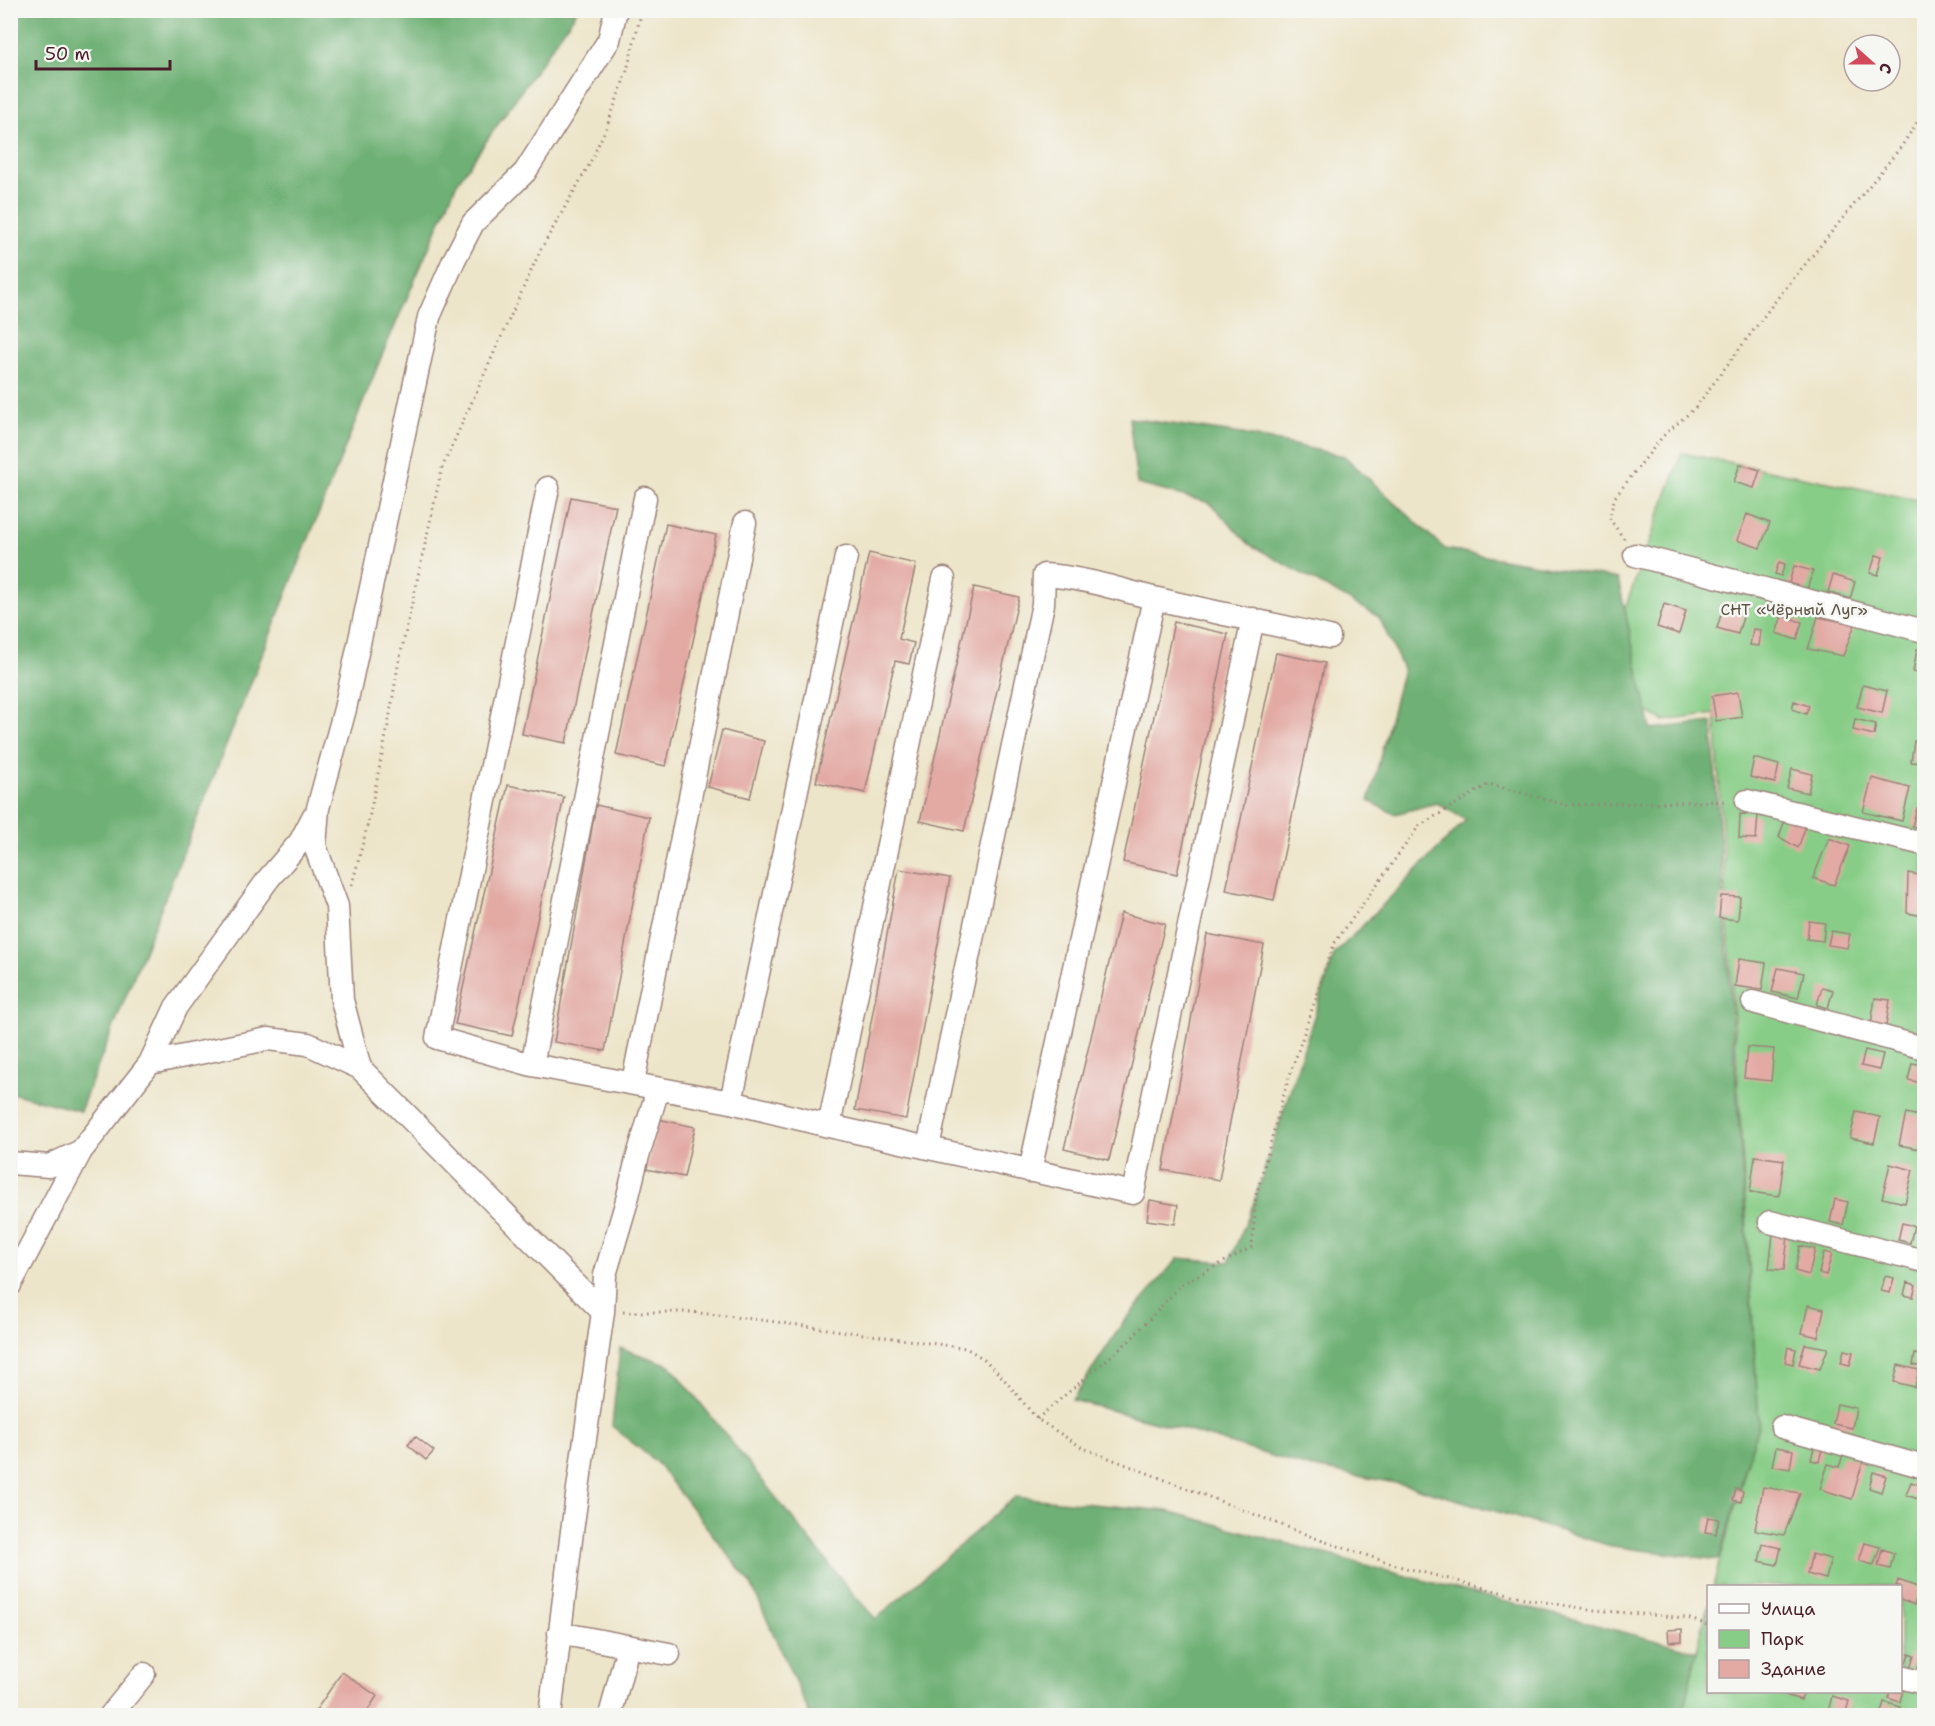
<svg xmlns="http://www.w3.org/2000/svg" width="1935" height="1726" font-family="'Shantell Sans',sans-serif">
	<style>
		.green { fill: #88cd87; stroke: #697659; stroke-width: 1.5 }
		.forest { fill: #6eb074; stroke: #5c6850; stroke-width: 1.5 }
		.building { fill: #e3aaa4 }
		.lines { fill: none; stroke-linecap: round; stroke-linejoin: round }
		.minor-casing { stroke: #9c827a; stroke-width: 25 }
		.path { stroke: #9c827a; stroke-width: 3; stroke-dasharray: 1.5 4.5; stroke-linecap: butt }
		.minor { stroke: #fff; stroke-width: 22 }
		.labels { text-anchor: middle; dominant-baseline: central; stroke-width: 5; stroke-linejoin: round; paint-order: stroke }
		.park-label { font-size: 16px; fill: #5d5347; stroke: #f6f6f2 }
	</style>
	<rect width="100%" height="100%" fill="#f6f6f2"/>
	<filter id="ink" filterUnits="userSpaceOnUse"><feTurbulence type="fractalNoise" baseFrequency=".0167" numOctaves="2"/><feDisplacementMap in="SourceGraphic" scale="12" xChannelSelector="R" yChannelSelector="G"/><feConvolveMatrix kernelMatrix="1 2 1 2 8 2 1 2 1" color-interpolation-filters="sRGB"/></filter>
	<filter id="wash" filterUnits="userSpaceOnUse"><feTurbulence type="fractalNoise" baseFrequency=".008" numOctaves="4" result="noise"/><feDisplacementMap in="SourceGraphic" scale="24" xChannelSelector="R" yChannelSelector="G"/><feGaussianBlur stdDeviation="1.35" result="paint"/><feColorMatrix in="noise" values="0 0 0 0 0 0 0 0 0 0 0 0 0 0 0 0 0 1.4 0 .05"/><feComposite in="paint" operator="in"/></filter>
	<g filter="url(#wash)">
		<rect width="100%" height="100%" fill="#ede5c9"/>
		<path class="green" d="M 1682,453 L 1924,501 L 1924,1715 L 1682,1715 L 1708,1604 L 1708,1692 L 1900,1692 L 1900,1586 L 1713,1586 L 1759,1422 L 1715,714 L 1664,721 L 1593,679 L 1626,605 Z"/>
		<path class="forest" d="M 10,11 L 577,11 L 457,183 L 380,360 L 80,1111 L 11,1093 Z
			M 1129,418 L 1242,434 L 1344,456 L 1445,549 L 1618,579 L 1651,729 L 1712,722 L 1759,1422 L 1719,1560 L 1611,1546 L 1412,1486 L 1308,1467 L 1186,1430 L 1072,1400 L 1122,1324 L 1178,1258 L 1229,1262 L 1253,1205 L 1334,955 L 1466,820 L 1437,803 L 1395,814 L 1369,801 L 1403,669 L 1379,617 L 1249,544 L 1210,503 L 1137,484 Z
			M 620,1348 L 670,1365 L 853,1594 L 876,1619 L 1015,1497 L 1168,1511 L 1391,1572 L 1697,1651 L 1682,1715 L 810,1715 L 751,1584 L 656,1462 L 612,1426 Z"/>
		<g id="blocks">
			<path class="building" d="M 1740,464 L 1760,470 L 1754,488 L 1734,482 Z
				M 571,497 L 616,506 L 566,743 L 522,734 Z
				M 1747,514 L 1770,523 L 1760,548 L 1737,540 Z
				M 666,524 L 716,535 L 666,766 L 616,755 Z
				M 869,553 L 916,564 L 899,639 L 914,643 L 909,664 L 895,661 L 865,793 L 816,782 Z
				M 1876,555 L 1883,557 L 1878,575 L 1870,573 Z
				M 1779,562 L 1785,564 L 1781,576 L 1775,574 Z
				M 1794,566 L 1813,571 L 1806,592 L 1788,586 Z
				M 1833,575 L 1855,582 L 1850,599 L 1828,592 Z
				M 974,587 L 1019,597 L 964,831 L 920,821 Z
				M 1725,602 L 1746,607 L 1738,634 L 1717,628 Z
				M 1664,604 L 1686,611 L 1679,634 L 1657,627 Z
				M 1782,616 L 1802,622 L 1797,640 L 1776,633 Z
				M 1818,617 L 1855,624 L 1843,656 L 1808,649 Z
				M 1174,622 L 1228,634 L 1177,874 L 1123,862 Z
				M 1753,629 L 1761,630 L 1759,646 L 1750,645 Z
				M 1917,649 L 1924,650 L 1924,675 L 1913,672 Z
				M 1276,653 L 1325,663 L 1274,900 L 1226,890 Z
				M 1863,685 L 1887,691 L 1882,713 L 1857,707 Z
				M 1738,692 L 1742,717 L 1716,721 L 1712,696 Z
				M 1794,701 L 1809,706 L 1806,714 L 1792,709 Z
				M 1855,719 L 1876,724 L 1874,735 L 1853,730 Z
				M 722,730 L 764,741 L 750,798 L 708,787 Z
				M 1914,741 L 1924,742 L 1924,763 L 1911,762 Z
				M 1754,758 L 1779,765 L 1775,783 L 1750,777 Z
				M 1792,769 L 1812,774 L 1808,793 L 1787,788 Z
				M 1872,778 L 1910,788 L 1902,821 L 1863,812 Z
				M 508,785 L 564,797 L 512,1036 L 455,1024 Z
				M 596,805 L 649,817 L 605,1051 L 554,1042 Z
				M 1917,808 L 1924,810 L 1923,830 L 1912,826 Z
				M 1740,814 L 1758,815 L 1756,839 L 1739,838 Z
				M 1786,817 L 1807,823 L 1798,848 L 1779,837 Z
				M 1829,838 L 1850,846 L 1834,885 L 1813,878 Z
				M 899,869 L 950,878 L 906,1119 L 855,1110 Z
				M 1908,873 L 1924,876 L 1924,916 L 1907,913 Z
				M 1721,896 L 1740,897 L 1738,920 L 1719,918 Z
				M 1121,913 L 1165,924 L 1109,1160 L 1064,1149 Z
				M 1809,921 L 1825,923 L 1823,941 L 1807,939 Z
				M 1831,931 L 1850,934 L 1847,948 L 1828,945 Z
				M 1207,934 L 1264,945 L 1219,1180 L 1163,1170 Z
				M 1739,959 L 1766,963 L 1762,990 L 1735,986 Z
				M 1778,968 L 1804,973 L 1798,998 L 1772,992 Z
				M 1822,987 L 1833,990 L 1828,1008 L 1817,1005 Z
				M 1875,998 L 1890,1000 L 1886,1026 L 1871,1024 Z
				M 1921,1012 L 1924,1013 L 1924,1036 L 1916,1035 Z
				M 1747,1047 L 1774,1049 L 1771,1081 L 1744,1078 Z
				M 1865,1050 L 1883,1054 L 1879,1070 L 1861,1066 Z
				M 1912,1063 L 1924,1065 L 1922,1083 L 1908,1080 Z
				M 1856,1112 L 1880,1117 L 1874,1143 L 1850,1138 Z
				M 1906,1113 L 1924,1117 L 1924,1128 L 1920,1149 L 1899,1145 Z
				M 658,1119 L 695,1127 L 684,1177 L 646,1169 Z
				M 1755,1156 L 1784,1160 L 1779,1196 L 1750,1192 Z
				M 1890,1164 L 1913,1170 L 1905,1203 L 1882,1198 Z
				M 1835,1199 L 1848,1202 L 1843,1225 L 1830,1222 Z
				M 1150,1200 L 1178,1205 L 1175,1224 L 1147,1220 Z
				M 1902,1223 L 1914,1226 L 1910,1243 L 1898,1240 Z
				M 1773,1234 L 1788,1236 L 1784,1270 L 1769,1269 Z
				M 1800,1246 L 1815,1249 L 1809,1275 L 1795,1271 Z
				M 1824,1252 L 1832,1254 L 1826,1275 L 1819,1273 Z
				M 1885,1276 L 1894,1278 L 1890,1293 L 1881,1291 Z
				M 1907,1282 L 1916,1285 L 1913,1297 L 1904,1295 Z
				M 1808,1305 L 1824,1309 L 1818,1337 L 1802,1333 Z
				M 1805,1344 L 1828,1348 L 1820,1369 L 1799,1364 Z
				M 1788,1347 L 1796,1349 L 1793,1364 L 1785,1362 Z
				M 1844,1350 L 1853,1352 L 1850,1365 L 1841,1363 Z
				M 1915,1354 L 1924,1356 L 1924,1367 L 1913,1365 Z
				M 1898,1365 L 1919,1370 L 1915,1387 L 1894,1382 Z
				M 1837,1404 L 1856,1408 L 1852,1428 L 1833,1424 Z
				M 415,1436 L 434,1451 L 426,1460 L 408,1445 Z
				M 1815,1443 L 1823,1445 L 1819,1462 L 1811,1460 Z
				M 1776,1447 L 1793,1450 L 1790,1469 L 1772,1466 Z
				M 1843,1455 L 1863,1461 L 1852,1499 L 1820,1489 L 1828,1464 L 1839,1467 Z
				M 1873,1472 L 1886,1476 L 1881,1492 L 1869,1488 Z
				M 1911,1482 L 1924,1486 L 1924,1501 L 1906,1495 Z
				M 1763,1487 L 1800,1493 L 1784,1535 L 1755,1530 Z
				M 1736,1489 L 1743,1491 L 1741,1502 L 1733,1500 Z
				M 1708,1517 L 1719,1519 L 1716,1534 L 1705,1532 Z
				M 1865,1543 L 1880,1547 L 1874,1565 L 1859,1561 Z
				M 1763,1544 L 1781,1548 L 1777,1565 L 1759,1561 Z
				M 1882,1549 L 1894,1553 L 1890,1569 L 1878,1566 Z
				M 1812,1554 L 1831,1559 L 1826,1579 L 1807,1574 Z
				M 1898,1580 L 1920,1588 L 1914,1605 L 1900,1600 L 1900,1586 L 1896,1586 Z
				M 1682,1629 L 1682,1641 L 1669,1642 L 1668,1630 Z
				M 1924,1650 L 1924,1670 L 1918,1667 Z
				M 1909,1654 L 1914,1656 L 1910,1669 L 1904,1667 Z
				M 342,1672 L 377,1696 L 364,1716 L 312,1716 Z
				M 1900,1689 L 1903,1690 L 1900,1702 L 1888,1698 L 1890,1692 L 1900,1692 Z
				M 1776,1692 L 1804,1692 L 1801,1700 Z
				M 1832,1696 L 1849,1701 L 1845,1716 L 1827,1716 Z
				M 1923,1701 L 1924,1702 L 1924,1716 L 1918,1716 Z
				M 1884,1702 L 1901,1707 L 1898,1716 L 1881,1713 Z"/>
		</g>
	</g>
	<g filter="url(#ink)">
		<use href="#blocks" fill-opacity="0" stroke="#9c827a" stroke-width="1.5"/>
		<g class="lines">
			<defs>
				<path id="minor" d="M 548,488 L 437,1038 L 532,1065 L 731,1102 L 829,1126 L 1133,1193 L 1253,619
					M 1635,555 L 1924,631
					M 1747,801 L 1924,844
					M 1753,1002 L 1924,1048
					M 150,1063 L 176,1007 L 269,878 L 300,842 L 313,817
					M 532,1065 L 645,498
					M 360,1068 L 342,1000 L 337,906 L 315,846 L 318,808 L 345,709 L 429,317 L 454,260 L 473,223 L 525,172 L 609,40 L 616,10
					M 633,1082 L 745,523
					M 731,1102 L 846,557
					M 829,1126 L 944,579
					M 928,1147 L 1043,604 L 1044,575 C 1081,577 1117,589 1153,598 C 1211,612 1271,623 1329,637
					M 10,1163 L 49,1166 L 81,1151
					M 1030,1171 L 1154,598
					M 1770,1222 L 1924,1261
					M 10,1285 L 81,1151 L 150,1063 L 268,1039 L 308,1044 L 360,1068 L 603,1312
					M 1782,1427 L 1924,1467
					M 559,1633 L 669,1654
					M 1900,1677 L 1924,1683
					M 110,1716 L 144,1674
					M 550,1716 L 572,1531 L 603,1312 L 605,1275 L 626,1204 L 637,1159 L 658,1089
					M 610,1716 L 628,1647"/>
			</defs>
			<use href="#minor" class="minor-casing"/>
			<path class="path" d="M 1624,539 L 1609,518 L 1615,497 L 1663,436 L 1695,408 L 1776,300 L 1901,147 L 1924,112
				M 352,885 L 368,823 L 388,726 L 398,666 L 442,468 L 540,251 L 589,165 L 607,126 L 626,74 L 642,10
				M 623,1312 L 691,1312 L 761,1320 L 966,1348 L 984,1359 L 1003,1378 L 1037,1419 L 1083,1448 L 1323,1541 L 1402,1567 L 1532,1600 L 1594,1610 L 1687,1618 L 1708,1625
				M 1037,1419 L 1130,1340 L 1182,1284 L 1252,1247 L 1256,1196 L 1284,1093 L 1334,944 L 1419,826 L 1489,784 L 1566,805 L 1727,801"/>
			<use href="#minor" class="minor"/>
		</g>
	</g>
	<g class="labels">
		<g class="park-label">
			<text x="1794" y="609">СНТ «Чёрный Луг»</text>
		</g>
	</g>
	<rect width="1935" height="1726" fill="none" stroke="#f6f6f2" stroke-width="36"/>
	<rect x="1707" y="1585" width="195" height="108" fill="#f6f6f2" stroke="#b1a0a2" stroke-width="1.5"/>
	<rect x="1719" y="1604" width="30" height="9" fill="#ffffff" stroke="#b1a0a2" stroke-width="1.5"/>
	<text x="1761" y="1615" font-size="18" fill="#4a1f2b">Улица</text>
	<rect x="1719" y="1630" width="30" height="18" fill="#88cd87" stroke="#b1a0a2" stroke-width="1.5"/>
	<text x="1761" y="1645" font-size="18" fill="#4a1f2b">Парк</text>
	<rect x="1719" y="1660" width="30" height="18" fill="#e3aaa4" stroke="#b1a0a2" stroke-width="1.5"/>
	<text x="1761" y="1675" font-size="18" fill="#4a1f2b">Здание</text>
	<g transform="translate(1872 63) rotate(111)"><circle r="28" fill="#f6f6f2" stroke="#b1a0a2" stroke-width="1.5"/>
	<path d="M0-4.5L10 22L0 15L-10 22Z" fill="#d1495b"/>
	<text y="-9" font-size="16" font-weight="bold" text-anchor="middle" fill="#4a1f2b">С</text>
	</g>
	<path d="M36 60v9h134v-9" fill="none" stroke="#4a1f2b" stroke-width="3"/>
	<text x="45" y="60" font-size="18" fill="#4a1f2b" stroke="#f6f6f2" stroke-width="4.5" paint-order="stroke">50 m</text>
</svg>
